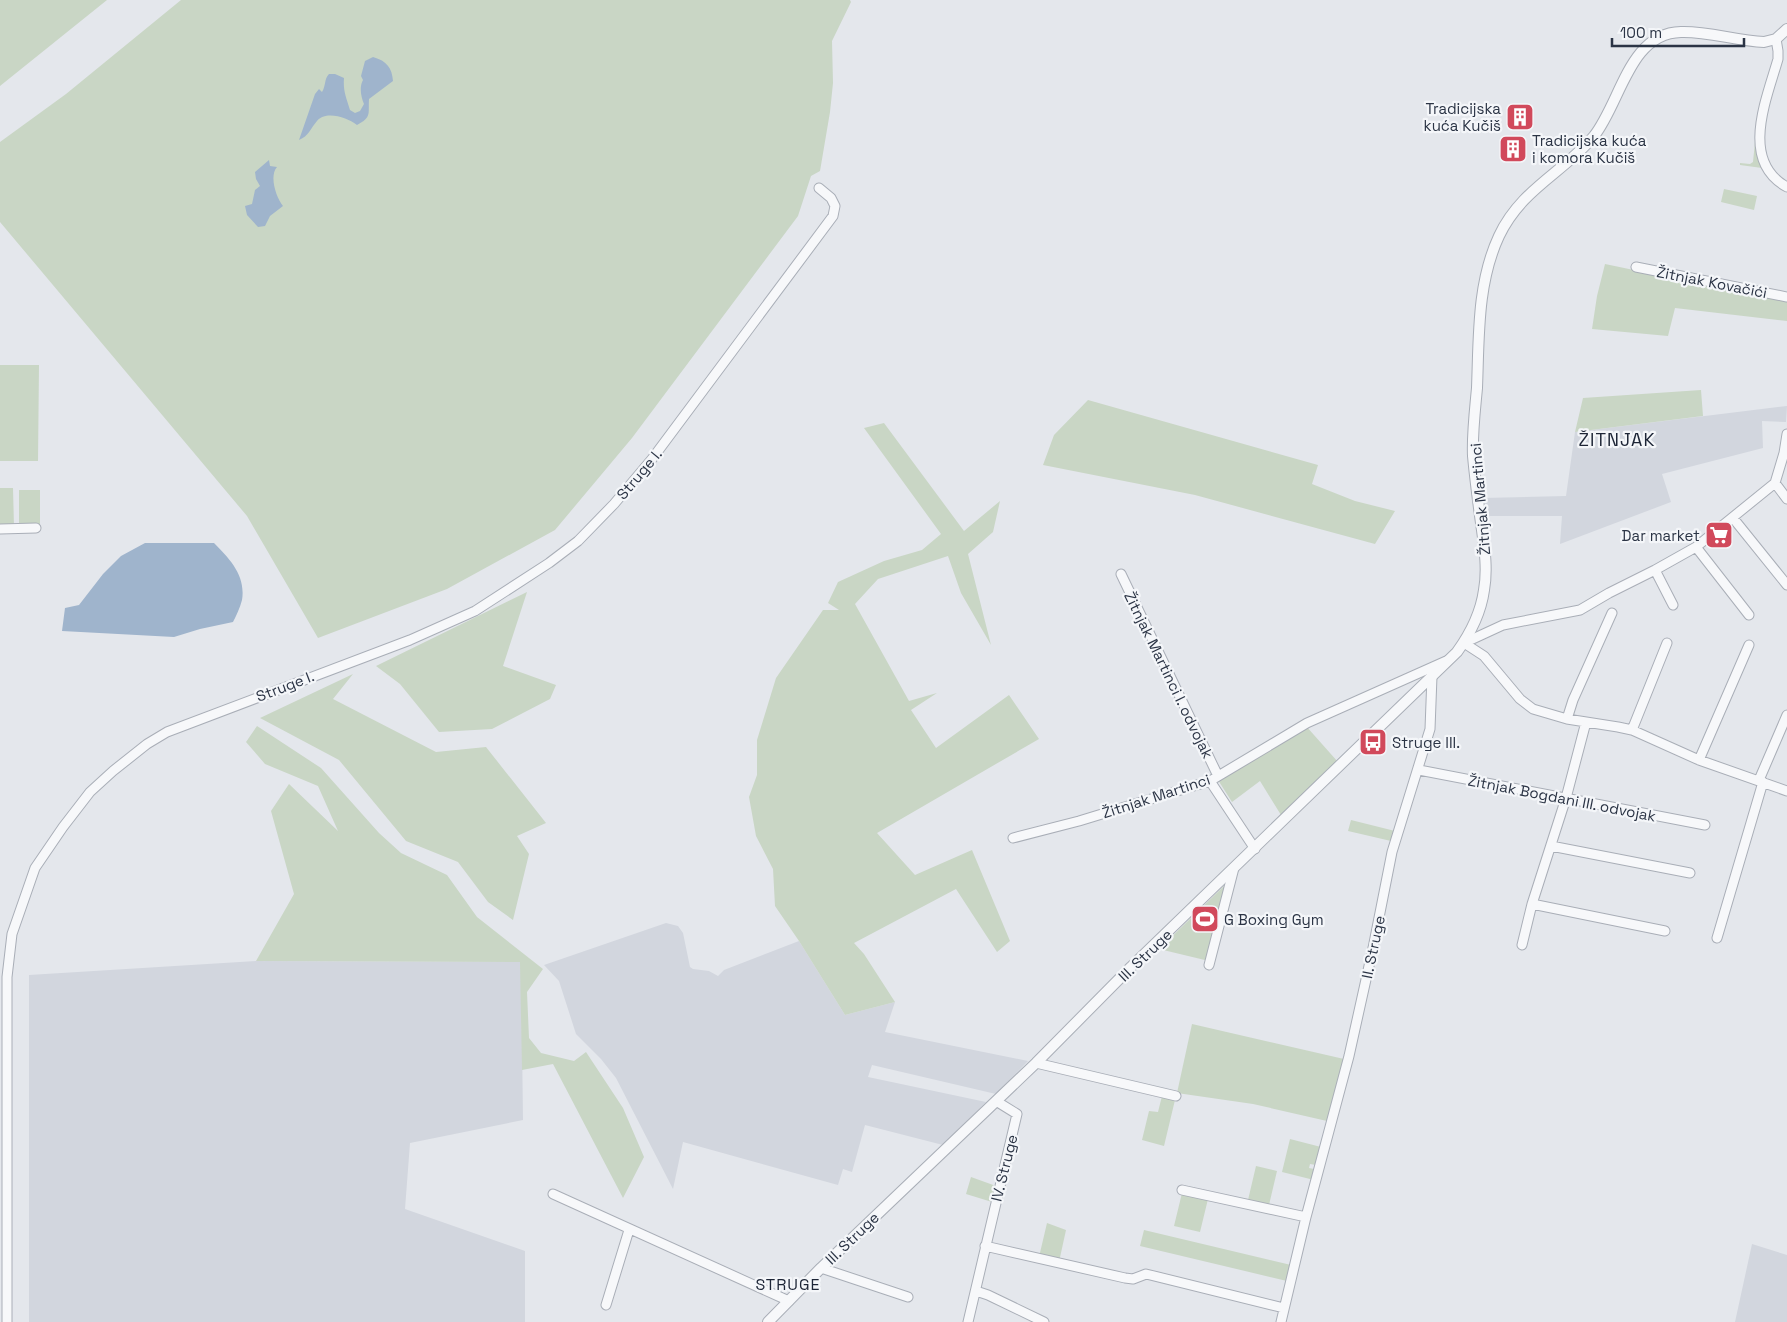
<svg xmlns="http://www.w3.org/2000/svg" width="1787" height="1322" font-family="'Space Grotesk',sans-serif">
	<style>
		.built { fill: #d2d6de }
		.green { fill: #c9d6c5 }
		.water { fill: #9fb4cc }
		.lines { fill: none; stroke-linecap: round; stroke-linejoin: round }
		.minor-casing { stroke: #a9aeb7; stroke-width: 11 }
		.tertiary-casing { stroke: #a9aeb7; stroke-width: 12 }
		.minor { stroke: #f7f8fa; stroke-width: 9 }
		.tertiary { stroke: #f7f8fa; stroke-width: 10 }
		.labels { text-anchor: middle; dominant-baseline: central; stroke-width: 4.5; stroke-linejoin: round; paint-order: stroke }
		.poi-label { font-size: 15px; fill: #2b3445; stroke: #f4f6f9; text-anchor: start }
		.street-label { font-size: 15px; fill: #2b3445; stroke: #f4f6f9 }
		.neighbourhood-label { font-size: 16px; letter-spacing: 1px; fill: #1d2536; stroke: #f4f6f9 }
		.quarter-label { font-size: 18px; letter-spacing: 1px; fill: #1d2536; stroke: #f4f6f9 }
	</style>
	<rect width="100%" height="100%" fill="#e4e7ec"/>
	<path class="built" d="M 1787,406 L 1786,422 L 1762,421 L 1763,448 L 1662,474 L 1671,502 L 1560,544 L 1562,516 L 1485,516 L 1483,498 L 1566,496 L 1575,432 Z
		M 666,923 L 678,926 L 683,933 L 690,967 L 693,969 L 709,971 L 718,976 L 724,970 L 799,941 L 845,1015 L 895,1002 L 885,1032 L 1028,1061 L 996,1094 L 872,1065 L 868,1077 L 986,1102 L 943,1145 L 865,1125 L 852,1172 L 843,1169 L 838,1185 L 683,1142 L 673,1189 L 616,1078 L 601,1059 L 576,1034 L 559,981 L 544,965 Z
		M 256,961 L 521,962 L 523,1120 L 410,1143 L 405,1209 L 525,1251 L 525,1322 L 29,1322 L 29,975 Z
		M 1752,1244 L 1787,1255 L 1787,1322 L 1735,1322 Z"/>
	<path class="green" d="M 0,0 L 107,0 L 0,86 Z
		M 181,0 L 850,0 L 851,2 L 832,41 L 833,83 L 830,112 L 820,171 L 811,176 L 798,216 L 632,438 L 555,530 L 447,589 L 318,638 L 247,516 L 0,222 L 0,142 L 66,94 Z
		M 1756,132 L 1757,145 L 1762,168 L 1740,165 L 1740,163 L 1750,164 L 1753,162 Z
		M 1724,189 L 1757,196 L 1754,210 L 1721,202 Z
		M 1605,264 L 1787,302 L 1787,321 L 1675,308 L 1668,336 L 1592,329 L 1597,296 Z
		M 0,365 L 39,365 L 38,461 L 0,461 Z
		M 1701,390 L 1703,416 L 1575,432 L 1583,398 Z
		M 1088,400 L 1318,465 L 1312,484 L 1355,501 L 1395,511 L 1375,544 L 1195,495 L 1043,465 L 1054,435 Z
		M 884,423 L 964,531 L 1000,501 L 993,532 L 968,554 L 991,645 L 961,593 L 948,556 L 878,579 L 855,604 L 909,701 L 937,693 L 911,710 L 936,748 L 1009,695 L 1039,739 L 877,833 L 915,875 L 972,850 L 1010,941 L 997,952 L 956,889 L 854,943 L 864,954 L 895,1002 L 845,1015 L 799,941 L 775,906 L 773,869 L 756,836 L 749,797 L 757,775 L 757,740 L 776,678 L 823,610 L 839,610 L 828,603 L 838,582 L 884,561 L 922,550 L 941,534 L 864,428 Z
		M 0,488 L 13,488 L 14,527 L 0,527 Z
		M 19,490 L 40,490 L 40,526 L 19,526 Z
		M 527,592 L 503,666 L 556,685 L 550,699 L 492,729 L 439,732 L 400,684 L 376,666 Z
		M 353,674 L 333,699 L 436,752 L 486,747 L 546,823 L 517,836 L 529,854 L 513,920 L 488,902 L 458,862 L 406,841 L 339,760 L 260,718 Z
		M 257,726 L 321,768 L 379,833 L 401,853 L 447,875 L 477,917 L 543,969 L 527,992 L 529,1038 L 541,1053 L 574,1061 L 586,1052 L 623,1108 L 644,1157 L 623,1198 L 553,1064 L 522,1070 L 520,962 L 256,961 L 294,894 L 271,811 L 289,784 L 338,831 L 318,786 L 265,764 L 246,742 Z
		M 1306,726 L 1338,762 L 1281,815 L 1260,781 L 1232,802 L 1218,780 Z
		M 1351,820 L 1395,831 L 1391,841 L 1348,831 Z
		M 1224,886 L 1228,889 L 1209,961 L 1159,949 Z
		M 1192,1024 L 1344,1059 L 1327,1121 L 1253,1104 L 1177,1093 Z
		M 1162,1096 L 1175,1100 L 1164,1146 L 1142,1140 L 1149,1111 L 1158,1112 Z
		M 1290,1139 L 1321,1147 L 1316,1165 L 1310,1164 L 1309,1168 L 1314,1169 L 1314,1180 L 1282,1172 Z
		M 1256,1166 L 1277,1171 L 1269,1205 L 1248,1200 Z
		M 971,1177 L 996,1186 L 992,1202 L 966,1194 Z
		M 1182,1193 L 1208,1199 L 1200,1232 L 1174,1226 Z
		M 1047,1223 L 1066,1230 L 1059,1262 L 1039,1257 Z
		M 1144,1230 L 1291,1265 L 1287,1281 L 1140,1246 Z"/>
	<path class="water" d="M 373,57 C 387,61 392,68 393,81 L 369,99 C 368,114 372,117 357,125 C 348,118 326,110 317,121 C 310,129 309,136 299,140 L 315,94 L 319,89 L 322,92 C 326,86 324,79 329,74 L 335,74 L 344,78 C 343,91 346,97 350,110 L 355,113 L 360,111 L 364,104 C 361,97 359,87 363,80 L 361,76 L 365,61 Z
		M 269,160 L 270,166 L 277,167 C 269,176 276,197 283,206 L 270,216 L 265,226 L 258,227 L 247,215 L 245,206 L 252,204 L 255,190 L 260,186 L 256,179 L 255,172 Z
		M 145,543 L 214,543 C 230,559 246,576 242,600 C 240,608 236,616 233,622 L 200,629 L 174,637 L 62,631 L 65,608 L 79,605 L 103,574 L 121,556 Z"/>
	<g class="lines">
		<defs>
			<path id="minor" d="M 1776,39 L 1778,51 L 1778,59 C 1767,98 1739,161 1787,187
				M 1636,267 L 1787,297
				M 1775,483 L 1787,499
				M 1733,518 L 1787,585
				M 0,529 L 36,528
				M 1696,547 L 1749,615
				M 1655,570 L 1673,605
				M 1121,574 L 1218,776
				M 1464,643 L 1503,625 L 1580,610 L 1609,593 L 1655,570 L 1696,547 L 1775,483 L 1784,453 L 1787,434
				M 1464,643 L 1484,656 L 1520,699 L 1533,709 L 1567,719 L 1618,727 L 1632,730 L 1699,760 L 1787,791
				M 1567,719 L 1573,700 L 1612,613
				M 1632,730 L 1667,643
				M 1699,760 L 1749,645
				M 1419,770 L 1705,825
				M 1759,780 L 1787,715
				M 1210,781 L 1255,849
				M 1013,838 L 1079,821 L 1210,781 L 1307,723 L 1446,661
				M 1551,846 L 1690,873
				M 1532,904 L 1665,931
				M 1717,938 L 1763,782
				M 1522,945 L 1532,904 L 1566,798 L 1586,722
				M 1209,965 L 1234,868
				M 1036,1063 L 1176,1096
				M 1182,1190 L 1306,1217
				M 553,1194 L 789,1301
				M 985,1246 L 1125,1278 L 1133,1279 L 1146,1274 L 1284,1308
				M 821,1268 L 908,1297
				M 976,1291 L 988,1295 L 1044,1322
				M 606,1305 L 629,1230
				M 7,1322 L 7,977 L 12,934 L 35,868 L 63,827 L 90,792 L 113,771 L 147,744 L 167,732 L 410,640 L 475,611 L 549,563 L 578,541 L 614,504 L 652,459 L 833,216 L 835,206 L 831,198 L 819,188
				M 968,1322 L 1017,1114 L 996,1101
				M 1281,1322 L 1306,1217 L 1349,1056 L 1373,948 L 1392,852 L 1430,729 L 1432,676"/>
			<path id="tertiary" d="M 768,1322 L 821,1268 L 1036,1063 L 1131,967 L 1457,652 C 1470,634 1481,612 1484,590 C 1488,568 1484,545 1481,523 C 1478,501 1475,478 1473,456 C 1472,434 1475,410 1477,388 C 1479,337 1477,283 1499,236 C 1521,189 1563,173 1594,136 C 1621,102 1629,33 1681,32 C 1708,31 1736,41 1764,42 L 1776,39 L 1787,29"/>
		</defs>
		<use href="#minor" class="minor-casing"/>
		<use href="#tertiary" class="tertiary-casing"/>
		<use href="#minor" class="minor"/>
		<use href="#tertiary" class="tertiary"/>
	</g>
	<defs>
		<symbol id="building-square" viewBox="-11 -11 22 22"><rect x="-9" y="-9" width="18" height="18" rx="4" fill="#d1495b" stroke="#f4f6f9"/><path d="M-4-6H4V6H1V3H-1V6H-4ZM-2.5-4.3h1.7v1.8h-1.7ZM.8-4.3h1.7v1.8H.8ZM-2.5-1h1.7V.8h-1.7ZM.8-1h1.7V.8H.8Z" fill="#fff"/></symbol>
		<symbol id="supermarket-square" viewBox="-11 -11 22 22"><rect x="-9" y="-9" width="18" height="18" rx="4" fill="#d1495b" stroke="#f4f6f9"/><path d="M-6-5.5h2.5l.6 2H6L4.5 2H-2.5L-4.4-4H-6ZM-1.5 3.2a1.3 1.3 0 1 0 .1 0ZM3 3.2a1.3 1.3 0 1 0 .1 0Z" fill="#fff"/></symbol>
		<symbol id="bus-square" viewBox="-11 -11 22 22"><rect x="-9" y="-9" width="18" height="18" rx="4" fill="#d1495b" stroke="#f4f6f9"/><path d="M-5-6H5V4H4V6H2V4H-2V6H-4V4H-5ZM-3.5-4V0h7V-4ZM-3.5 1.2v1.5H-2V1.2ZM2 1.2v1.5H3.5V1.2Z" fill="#fff"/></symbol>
		<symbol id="stadium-square" viewBox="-11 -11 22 22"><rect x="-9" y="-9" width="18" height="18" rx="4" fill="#d1495b" stroke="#f4f6f9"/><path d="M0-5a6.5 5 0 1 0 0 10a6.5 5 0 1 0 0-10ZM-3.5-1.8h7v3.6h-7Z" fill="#fff"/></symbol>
	</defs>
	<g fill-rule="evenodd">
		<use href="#building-square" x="1504" y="101" width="32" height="32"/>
		<use href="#building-square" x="1497" y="133" width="32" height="32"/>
		<use href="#supermarket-square" x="1703" y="519" width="32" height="32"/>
		<use href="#bus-square" x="1357" y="726" width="32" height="32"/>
		<use href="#stadium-square" x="1189" y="903" width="32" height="32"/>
	</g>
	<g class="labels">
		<g class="poi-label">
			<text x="1501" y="108" text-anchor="end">Tradicijska<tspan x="1501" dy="17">kuća Kučiš</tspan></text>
			<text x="1532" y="140">Tradicijska kuća<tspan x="1532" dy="17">i komora Kučiš</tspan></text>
			<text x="1700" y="535" text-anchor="end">Dar market</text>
			<text x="1392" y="742">Struge III.</text>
			<text x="1224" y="919">G Boxing Gym</text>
		</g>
		<g class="street-label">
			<text transform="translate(1712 282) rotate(11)">Žitnjak Kovačići</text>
			<text transform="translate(639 474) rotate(-50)">Struge I.</text>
			<text transform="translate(1480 499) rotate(-95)">Žitnjak Martinci</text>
			<text transform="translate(1169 675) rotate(64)">Žitnjak Martinci I. odvojak</text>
			<text transform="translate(285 686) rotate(-21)">Struge I.</text>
			<text transform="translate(1156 796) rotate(-18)">Žitnjak Martinci</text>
			<text transform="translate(1562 798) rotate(11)">Žitnjak Bogdani III. odvojak</text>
			<text transform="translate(1373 947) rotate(-78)">II. Struge</text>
			<text transform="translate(1145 955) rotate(-44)">III. Struge</text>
			<text transform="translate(1004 1168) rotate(-76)">IV. Struge</text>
			<text transform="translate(852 1238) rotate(-44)">III. Struge</text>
		</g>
		<g class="neighbourhood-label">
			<text x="788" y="1284">STRUGE</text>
		</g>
		<g class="quarter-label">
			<text x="1617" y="439">ŽITNJAK</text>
		</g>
	</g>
	<path d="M1612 38v8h132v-8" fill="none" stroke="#2b3445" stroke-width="2.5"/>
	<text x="1620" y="38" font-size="15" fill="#2b3445" stroke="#f4f6f9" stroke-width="4" paint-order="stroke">100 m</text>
</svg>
